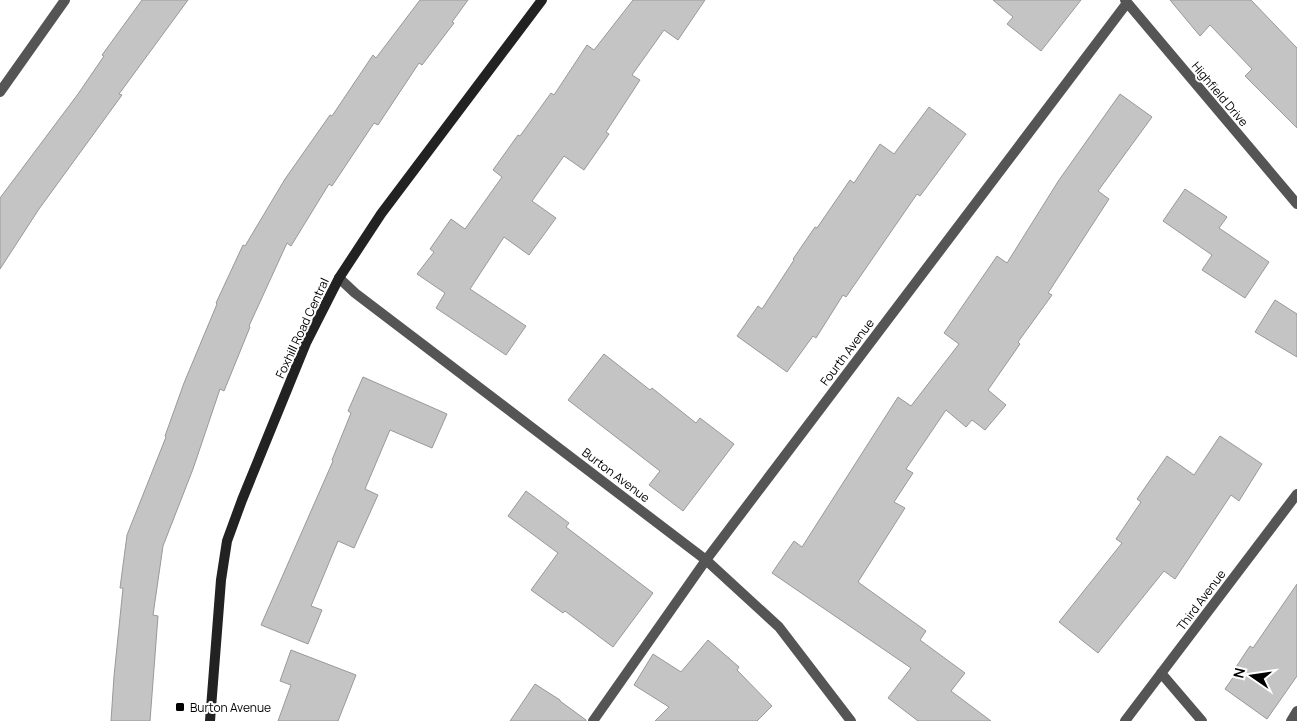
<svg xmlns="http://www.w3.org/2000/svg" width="1297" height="721" font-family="Manrope,sans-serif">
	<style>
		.building { fill: #c4c4c4; stroke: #999 }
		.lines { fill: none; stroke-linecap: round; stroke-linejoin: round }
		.street { stroke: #555; stroke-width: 10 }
		.secondary { stroke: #222; stroke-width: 10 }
		.poi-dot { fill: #000; stroke: #fff; stroke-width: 2 }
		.labels { text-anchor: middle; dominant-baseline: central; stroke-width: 4; stroke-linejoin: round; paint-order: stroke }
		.street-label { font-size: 12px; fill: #000; stroke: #fff }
		.poi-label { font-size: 12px; fill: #000; stroke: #fff; text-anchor: start }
	</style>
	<rect width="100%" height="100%" fill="#fff"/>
	<path class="building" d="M 142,0 L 188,0 L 119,94 L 122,95 L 39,209 L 0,269 L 0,198 L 78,94 L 104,56 L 102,55 Z
		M 420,0 L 468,0 L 452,22 L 454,23 L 422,65 L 419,63 L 378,125 L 374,123 L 332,186 L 329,184 L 291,246 L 287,243 L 249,326 L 250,327 L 224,391 L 220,389 L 193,469 L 163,546 L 153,615 L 158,616 L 150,721 L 111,721 L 114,676 L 123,588 L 120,588 L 127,535 L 166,437 L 165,436 L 184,383 L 217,304 L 216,303 L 243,245 L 245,246 L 285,179 L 330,115 L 332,116 L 373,55 L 376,58 Z
		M 633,0 L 705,0 L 678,40 L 664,30 L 632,75 L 640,80 L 606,132 L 609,134 L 584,170 L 564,156 L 532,201 L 556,218 L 529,255 L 504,237 L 470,289 L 526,326 L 506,355 L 436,308 L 445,293 L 417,274 L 434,252 L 430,249 L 451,219 L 465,229 L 502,177 L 493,170 L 518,135 L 520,136 L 551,93 L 554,95 L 587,45 L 594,50 Z
		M 993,0 L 1081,0 L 1041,51 L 1007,24 L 1013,17 Z
		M 1170,0 L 1251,0 L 1297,48 L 1297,128 L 1245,76 L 1252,69 L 1210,25 L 1200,36 Z
		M 1120,94 L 1152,117 L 1098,191 L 1109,199 L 1048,293 L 1052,295 L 1018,342 L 1020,344 L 988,390 L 1006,405 L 985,430 L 972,420 L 966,427 L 946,410 L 906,469 L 913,473 L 894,502 L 905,508 L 858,582 L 926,631 L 920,640 L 965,673 L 951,691 L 991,721 L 918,721 L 888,698 L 911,668 L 772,573 L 794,541 L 802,547 L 898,397 L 911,406 L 959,344 L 944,333 L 997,256 L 1007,263 L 1059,180 Z
		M 929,107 L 966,134 L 920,196 L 917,194 L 846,297 L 843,295 L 816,338 L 813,336 L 787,372 L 737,336 L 758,306 L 762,309 L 794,260 L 793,259 L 815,227 L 817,228 L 850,180 L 854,183 L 880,144 L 894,154 Z
		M 1185,189 L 1227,217 L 1219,228 L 1269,262 L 1245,298 L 1202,270 L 1212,255 L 1163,221 Z
		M 1275,300 L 1297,314 L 1297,357 L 1255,332 Z
		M 604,354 L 650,390 L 652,388 L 696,423 L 700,418 L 734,444 L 683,511 L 649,485 L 660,471 L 568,400 Z
		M 363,377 L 447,414 L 432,448 L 390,430 L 365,489 L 378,495 L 354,548 L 338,541 L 311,606 L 322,610 L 308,644 L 261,625 L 333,461 L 332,460 L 351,413 L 348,411 Z
		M 1220,436 L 1262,464 L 1239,501 L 1231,495 L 1175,579 L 1164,571 L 1098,653 L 1059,622 L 1122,543 L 1116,539 L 1141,502 L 1137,499 L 1167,456 L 1194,475 Z
		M 526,491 L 569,523 L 566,527 L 653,593 L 613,647 L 565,611 L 563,613 L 531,590 L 558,553 L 508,516 Z
		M 1297,584 L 1297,676 L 1267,719 L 1225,689 L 1239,669 L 1236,667 L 1250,646 L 1253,648 Z
		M 708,640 L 739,667 L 737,670 L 772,706 L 757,721 L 655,721 L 669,707 L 634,685 L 653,654 L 681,672 Z
		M 291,650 L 356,675 L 338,721 L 278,721 L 291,685 L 280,681 Z
		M 535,684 L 560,700 L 560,701 L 586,720 L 586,721 L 510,721 Z"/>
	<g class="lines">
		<path class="street" d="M 1125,0 L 1297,204
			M 0,92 L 65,0
			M 339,278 L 355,293 L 706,560 L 779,627 L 851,721
			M 1161,673 L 1202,721
			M 593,721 L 706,560 L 1127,3
			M 1125,721 L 1297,494
			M 1291,721 L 1297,711"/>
		<path class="secondary" d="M 210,721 L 221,580 L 227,541 L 242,500 L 306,343 L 339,278 L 381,214 L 542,0"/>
	</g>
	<rect class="poi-dot" x="175" y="702" width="10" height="10" rx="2.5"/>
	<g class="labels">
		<g class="street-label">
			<text transform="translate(1220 94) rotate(50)">Highfield Drive</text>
			<text transform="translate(302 328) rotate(-65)">Foxhill Road Central</text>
			<text transform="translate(847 352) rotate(-53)">Fourth Avenue</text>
			<text transform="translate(616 475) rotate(37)">Burton Avenue</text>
			<text transform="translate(1201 600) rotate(-53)">Third Avenue</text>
		</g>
		<g class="poi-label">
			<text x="190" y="707">Burton Avenue</text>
		</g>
	</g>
	<g transform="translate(1252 676) rotate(283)" stroke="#ffffff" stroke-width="4" paint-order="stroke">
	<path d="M0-4L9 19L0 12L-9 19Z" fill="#000000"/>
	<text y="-8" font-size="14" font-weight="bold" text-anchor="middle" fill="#000000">N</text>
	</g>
</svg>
